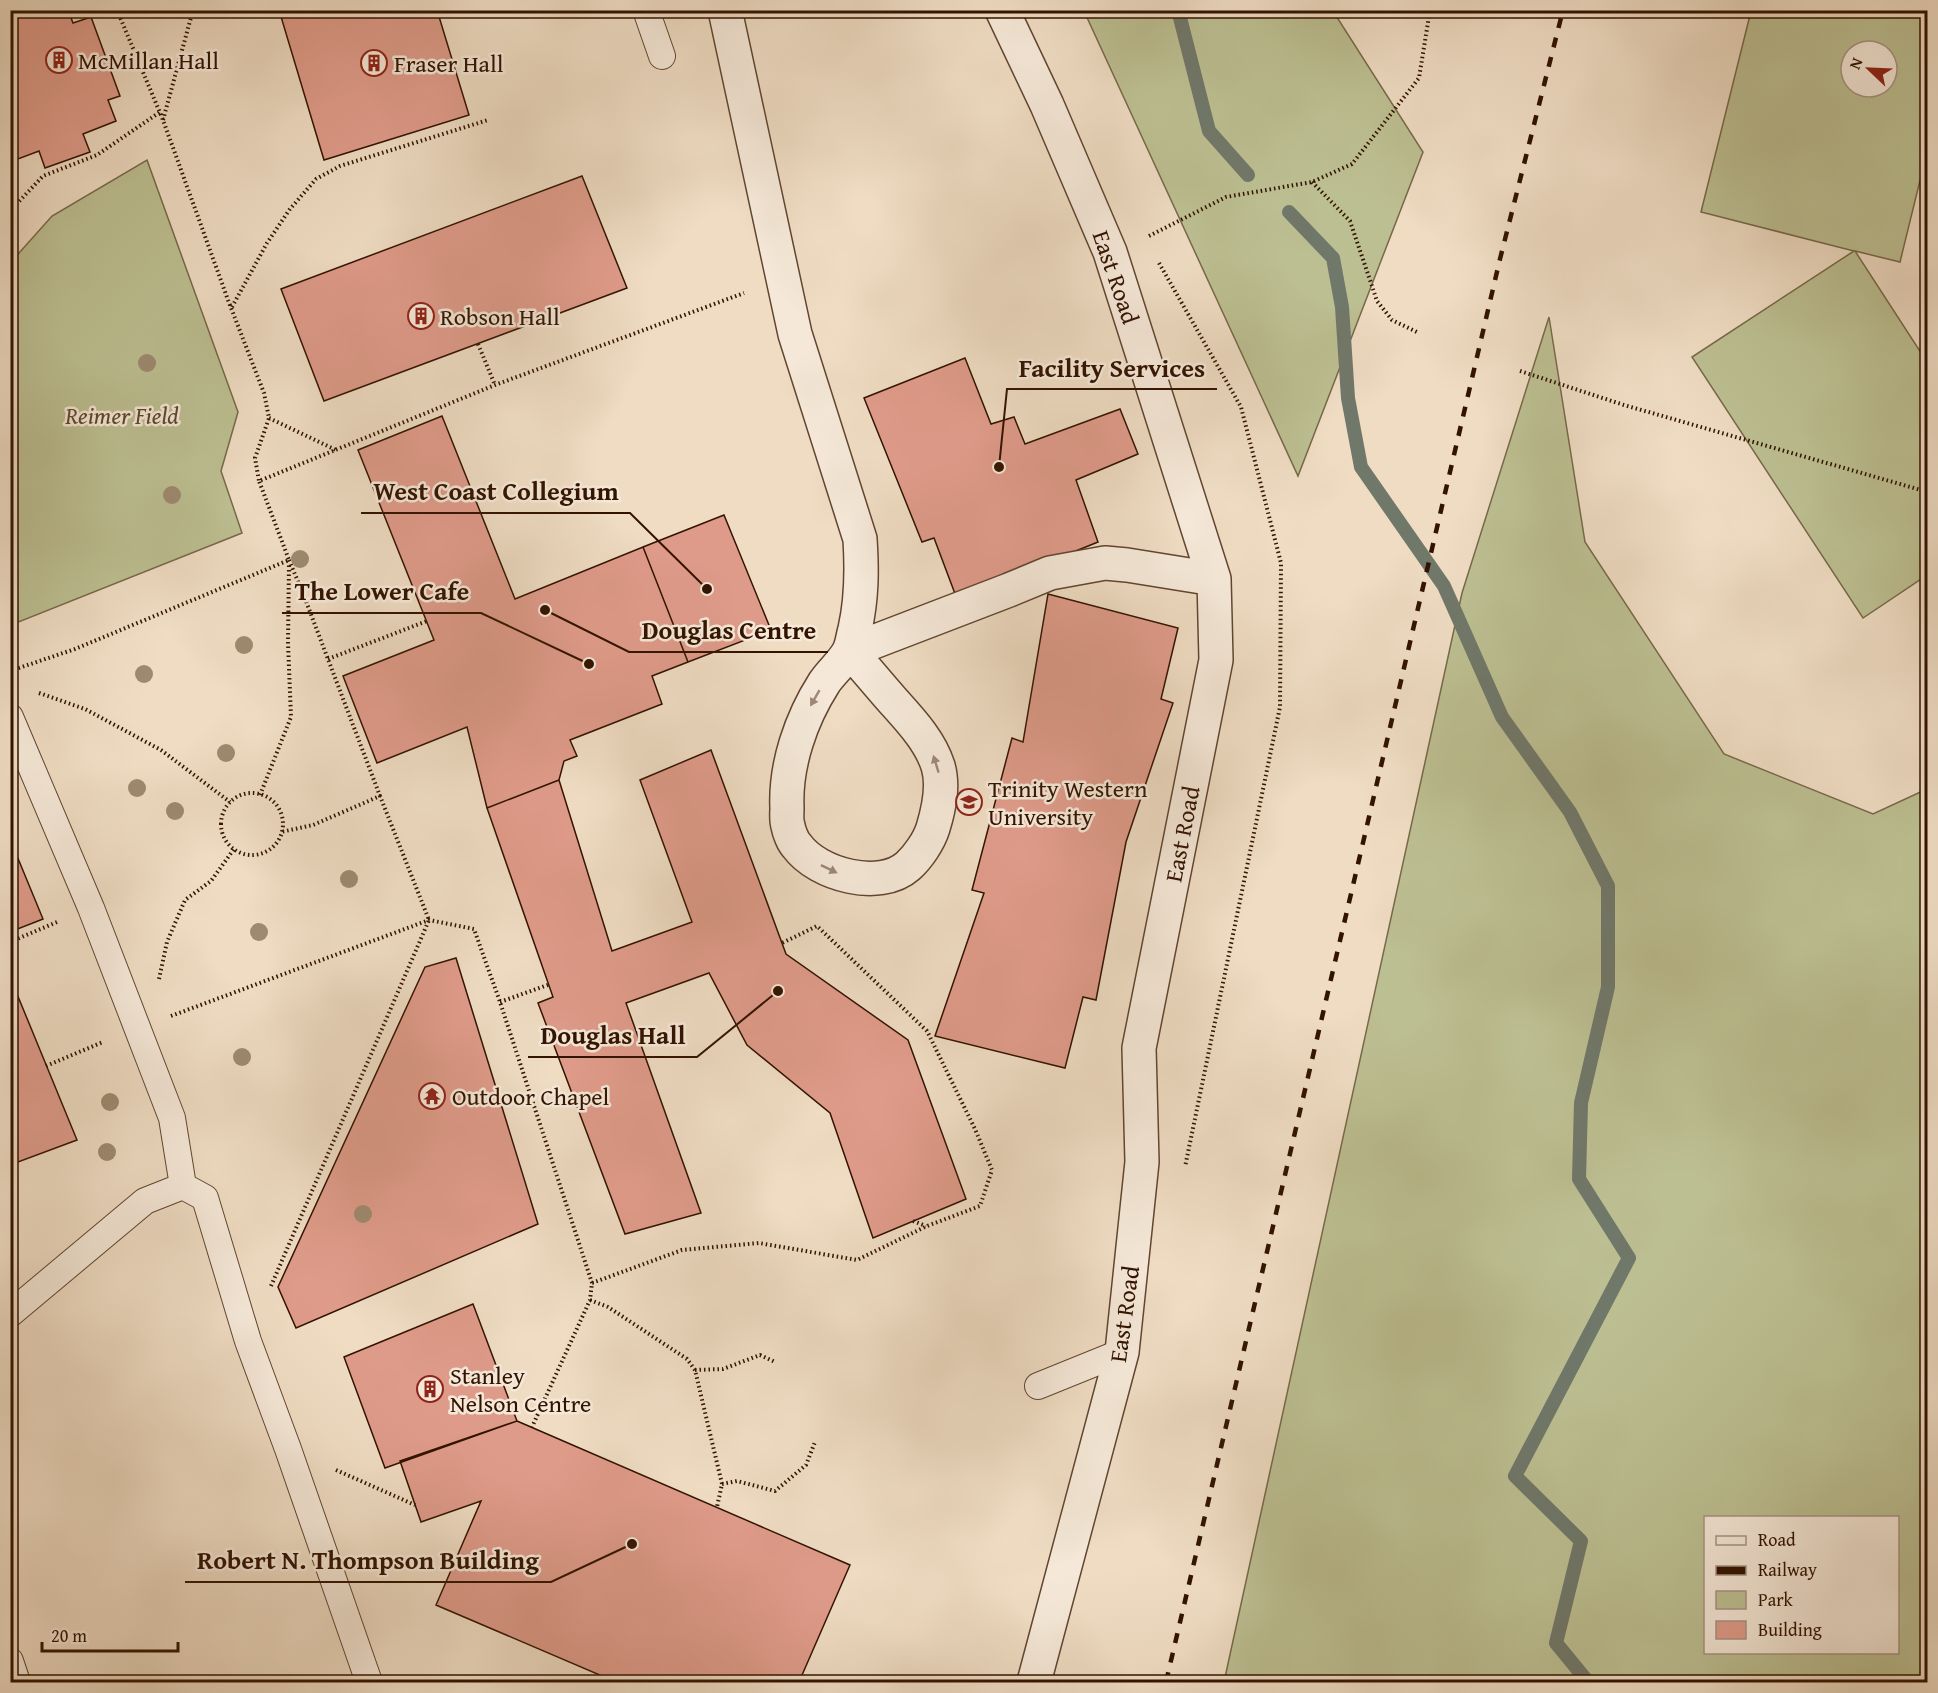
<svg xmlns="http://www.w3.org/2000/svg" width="1938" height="1693" font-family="'Gentium Book Plus',serif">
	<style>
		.green { fill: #bcbf92; stroke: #776949; stroke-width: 1.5; fill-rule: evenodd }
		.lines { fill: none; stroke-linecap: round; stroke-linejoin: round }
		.stream { stroke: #70786a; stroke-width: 14 }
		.building { fill: #df9b8a; stroke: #321300; stroke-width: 1.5 }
		.service-casing { stroke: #614531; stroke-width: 28 }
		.minor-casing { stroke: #614531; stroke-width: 36 }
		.path { stroke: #321300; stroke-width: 4; stroke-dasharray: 1.5 3; stroke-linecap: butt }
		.service { stroke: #f5e8d8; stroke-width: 26 }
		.minor { stroke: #f5e8d8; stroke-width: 33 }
		.rail { stroke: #321300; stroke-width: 4.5; stroke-dasharray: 10 10; stroke-linecap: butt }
		.tree { fill: #9e8a70 }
		.oneway { fill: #9d8877 }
		.labels { text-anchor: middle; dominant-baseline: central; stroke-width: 5; stroke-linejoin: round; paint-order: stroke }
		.poi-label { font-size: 24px; fill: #321300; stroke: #f5e8d8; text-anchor: start }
		.street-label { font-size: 24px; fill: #321300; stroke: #f5e8d8 }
		.park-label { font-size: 24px; font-style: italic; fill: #5b472c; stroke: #f5e8d8 }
		.leader { fill: none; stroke: #321300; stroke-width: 2 }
		.callout-dot { fill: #321300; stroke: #f5e8d8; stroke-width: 2 }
		.callout-label { font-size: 26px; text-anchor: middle; font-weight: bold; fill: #321300; stroke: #f5e8d8; stroke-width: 5; stroke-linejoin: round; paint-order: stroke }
	</style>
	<rect width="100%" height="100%" fill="#efdcc3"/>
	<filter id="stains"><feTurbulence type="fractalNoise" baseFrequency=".00333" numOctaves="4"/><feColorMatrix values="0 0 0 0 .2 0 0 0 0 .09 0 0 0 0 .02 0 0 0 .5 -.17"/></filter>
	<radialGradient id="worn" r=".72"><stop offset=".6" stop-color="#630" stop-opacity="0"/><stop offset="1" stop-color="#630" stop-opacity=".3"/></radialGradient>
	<path class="green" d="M 1084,11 L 1333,11 L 1423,152 L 1298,476 Z
		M 1751,11 L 1927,11 L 1927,152 L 1900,262 L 1855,251 L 1927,362 L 1927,575 L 1863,618 L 1692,357 L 1854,251 L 1701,212 ZM 1851,51 L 1887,51 L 1887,87 L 1851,87 Z
		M 147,160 L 238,412 L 221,471 L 242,533 L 11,625 L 11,262 L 52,216 Z
		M 1549,317 L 1585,542 L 1724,754 L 1873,814 L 1927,789 L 1927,1682 L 1224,1682 L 1462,593 ZM 1706,1518 L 1898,1518 L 1898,1652 L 1706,1652 Z"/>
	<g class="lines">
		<path class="stream" d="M 1178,10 L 1209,131 L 1248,175
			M 1289,212 L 1333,258 L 1342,307 L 1348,398 L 1361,467 L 1444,586 L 1502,717 L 1570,812 L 1608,886 L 1608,987 L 1581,1103 L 1579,1179 L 1629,1258 L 1515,1476 L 1581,1541 L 1556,1643 L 1588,1682"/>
	</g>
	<path class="building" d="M 10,10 L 68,10 L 73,23 L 91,17 L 120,96 L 108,100 L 116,121 L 83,134 L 90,152 L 45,168 L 39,151 L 10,162 Z
		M 279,10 L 437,10 L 469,115 L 324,160 Z
		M 582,176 L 627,288 L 324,401 L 281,289 Z
		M 965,358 L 991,424 L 1014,417 L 1025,444 L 1120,409 L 1138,454 L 1076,480 L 1098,542 L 957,599 L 934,538 L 922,542 L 864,398 Z
		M 442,416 L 515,599 L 643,547 L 688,662 L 652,676 L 662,704 L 570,740 L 577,756 L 564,761 L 559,780 L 487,808 L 467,727 L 377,763 L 343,676 L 434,640 L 358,450 Z
		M 724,515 L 771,630 L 688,662 L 643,547 Z
		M 1048,594 L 1178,628 L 1161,699 L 1173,703 L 1126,842 L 1096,1000 L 1083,997 L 1065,1068 L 935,1036 L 984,893 L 972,890 L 1012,738 L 1023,742 Z
		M 711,750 L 786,954 L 908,1040 L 966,1199 L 873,1238 L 830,1113 L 747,1045 L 709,973 L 626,1003 L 701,1213 L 625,1234 L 538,1003 L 553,997 L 487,808 L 559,780 L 612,951 L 692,922 L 640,780 Z
		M 10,839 L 43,919 L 10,932 Z
		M 456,958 L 538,1224 L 296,1328 L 278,1287 L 425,967 Z
		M 17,994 L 77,1140 L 10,1165 L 10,996 Z
		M 473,1304 L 517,1421 L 385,1468 L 344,1357 Z
		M 517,1421 L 850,1565 L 799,1682 L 616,1682 L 436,1605 L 481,1501 L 421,1522 L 400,1461 Z"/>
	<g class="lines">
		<defs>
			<path id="service" d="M 646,10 L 662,56
				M 10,717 L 91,908 L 172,1118 L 183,1186
				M 10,1314 L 145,1201 L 183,1186 L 205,1198 L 248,1341 L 288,1449 L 369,1682
				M 1038,1386 L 1122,1352
				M 10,1661 L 17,1682"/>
			<path id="minor" d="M 725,10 L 795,334 L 860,539 C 862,570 862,598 855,629 C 853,636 852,645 849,651 C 843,663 831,672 824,683 C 801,719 785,765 787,808 C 787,813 786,820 788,826 C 789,832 793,842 797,846 C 818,875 880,891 908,866 C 918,857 929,841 933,828 C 939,808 944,786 938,766 C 930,741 911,721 894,702 C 879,685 865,668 850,651
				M 1002,10 L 1047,105 L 1110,252 L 1214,579 L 1216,660 L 1139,1048 L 1142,1162 L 1122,1352 L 1034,1682
				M 850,651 L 1009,590 L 1050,573 L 1105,563 L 1127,565 L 1214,579"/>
		</defs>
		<use href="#service" class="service-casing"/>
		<use href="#minor" class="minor-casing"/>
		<path class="path" d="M 117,10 L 163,120 L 228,300 L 264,393 L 269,418 L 255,458 L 259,481
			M 163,120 L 193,10
			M 1312,182 L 1350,221 L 1377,301 L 1392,320 L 1419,333
			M 10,211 L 43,176 L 97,155 L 160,112
			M 1149,236 L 1226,197 L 1312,182 L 1352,164 L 1419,78 L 1430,10
			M 1159,263 L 1241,407 L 1281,563 L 1280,707 L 1185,1167
			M 232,307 L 267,243 L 290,209 L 316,179 L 340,166 L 488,120
			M 478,344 L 495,385
			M 1520,371 L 1624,405 L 1928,492
			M 269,418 L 336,450
			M 289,560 L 304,596 L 380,796
			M 328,659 L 427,621
			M 10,671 L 75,649 L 289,560 L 259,481 L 495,385 L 744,293
			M 39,693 L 85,709 L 161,750 L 230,802
			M221 824a31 31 0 1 1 62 0a31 31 0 1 1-62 0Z
			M 260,795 L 291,717 L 288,643 L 289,564
			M 10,942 L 57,922
			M 159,979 L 167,942 L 185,900 L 211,881 L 234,849
			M 500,1002 L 548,985
			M 171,1016 L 429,920 L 474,929 L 500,1002 L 592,1283 L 590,1300 L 532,1427
			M 46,1066 L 103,1042
			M 913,1221 L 926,1226
			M 592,1283 L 682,1250 L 759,1243 L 857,1260 L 927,1226 L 980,1206 L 992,1170 L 975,1129 L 927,1031 L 817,926 L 782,943
			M 271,1286 L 429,920 L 380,796 L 313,825 L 281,832
			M 590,1300 L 608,1307 L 687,1359 L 695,1370 L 722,1484 L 717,1507
			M 695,1370 L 723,1369 L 760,1355 L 775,1362
			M 336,1470 L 415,1505
			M 722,1484 L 737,1481 L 775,1491 L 806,1465 L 815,1442"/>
		<use href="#service" class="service"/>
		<use href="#minor" class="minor"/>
		<path class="rail" d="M 1166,1682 L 1500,259 L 1563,10"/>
	</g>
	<g class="tree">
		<circle cx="147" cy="363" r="9"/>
		<circle cx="172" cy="495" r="9"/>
		<circle cx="300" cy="559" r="9"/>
		<circle cx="244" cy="645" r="9"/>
		<circle cx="144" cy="674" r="9"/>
		<circle cx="226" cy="753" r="9"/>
		<circle cx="137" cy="788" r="9"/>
		<circle cx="175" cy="811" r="9"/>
		<circle cx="349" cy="879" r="9"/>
		<circle cx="259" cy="932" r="9"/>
		<circle cx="242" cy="1057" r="9"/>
		<circle cx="110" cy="1102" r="9"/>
		<circle cx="107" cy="1152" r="9"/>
		<circle cx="363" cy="1214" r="9"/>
	</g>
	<defs><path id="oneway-solid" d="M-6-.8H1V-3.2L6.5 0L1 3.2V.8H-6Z" transform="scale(1.5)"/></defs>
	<g class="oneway">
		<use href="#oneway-solid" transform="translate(815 698) rotate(120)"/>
		<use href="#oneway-solid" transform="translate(936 764) rotate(-107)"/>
		<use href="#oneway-solid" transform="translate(829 869) rotate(26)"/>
	</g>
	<defs>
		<symbol id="building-ring" viewBox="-11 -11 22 22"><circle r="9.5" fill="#f5e8d8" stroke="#8f2418" stroke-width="1.5"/><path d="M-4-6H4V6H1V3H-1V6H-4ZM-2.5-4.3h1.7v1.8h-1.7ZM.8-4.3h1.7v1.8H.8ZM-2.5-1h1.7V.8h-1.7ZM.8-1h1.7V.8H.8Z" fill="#8f2418"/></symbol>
		<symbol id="university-ring" viewBox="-11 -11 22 22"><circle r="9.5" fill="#f5e8d8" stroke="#8f2418" stroke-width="1.5"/><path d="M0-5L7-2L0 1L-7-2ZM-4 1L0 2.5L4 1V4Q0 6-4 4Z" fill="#8f2418"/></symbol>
		<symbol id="temple-ring" viewBox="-11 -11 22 22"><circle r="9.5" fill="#f5e8d8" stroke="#8f2418" stroke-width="1.5"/><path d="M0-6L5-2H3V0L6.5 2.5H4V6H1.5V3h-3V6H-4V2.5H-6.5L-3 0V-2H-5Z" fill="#8f2418"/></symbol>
	</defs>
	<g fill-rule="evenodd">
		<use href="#building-ring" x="44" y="45" width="30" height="30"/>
		<use href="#building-ring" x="359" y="48" width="30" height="30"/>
		<use href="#building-ring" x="406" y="301" width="30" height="30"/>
		<use href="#university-ring" x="954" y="787" width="30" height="30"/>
		<use href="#temple-ring" x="417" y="1081" width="30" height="30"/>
		<use href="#building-ring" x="415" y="1374" width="30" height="30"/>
	</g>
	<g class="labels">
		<g class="poi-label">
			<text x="78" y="60">McMillan Hall</text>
			<text x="394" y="63">Fraser Hall</text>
			<text x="440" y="316">Robson Hall</text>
			<text x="988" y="788">Trinity Western<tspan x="988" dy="28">University</tspan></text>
			<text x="452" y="1096">Outdoor Chapel</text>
			<text x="450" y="1375">Stanley<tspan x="450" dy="28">Nelson Centre</tspan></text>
		</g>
		<g class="street-label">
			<text transform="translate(1116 277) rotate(71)">East Road</text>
			<text transform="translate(1182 834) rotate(-79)">East Road</text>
			<text transform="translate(1124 1314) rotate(-82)">East Road</text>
		</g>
		<g class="park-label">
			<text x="122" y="415">Reimer Field</text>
		</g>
	</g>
	<path class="leader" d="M999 467L1007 389H1217M707 589L630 513H361M589 664L481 613H282M545 610L629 652H828M778 991L697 1057H528M632 1544L551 1582H185"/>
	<g class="callout-dot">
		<circle cx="999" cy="467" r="6"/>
		<circle cx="707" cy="589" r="6"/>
		<circle cx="589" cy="664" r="6"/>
		<circle cx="545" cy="610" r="6"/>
		<circle cx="778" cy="991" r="6"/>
		<circle cx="632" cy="1544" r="6"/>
	</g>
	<g class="callout-label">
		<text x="1112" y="377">Facility Services</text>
		<text x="496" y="500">West Coast Collegium</text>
		<text x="382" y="600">The Lower Cafe</text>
		<text x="729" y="639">Douglas Centre</text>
		<text x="613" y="1044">Douglas Hall</text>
		<text x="368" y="1569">Robert N. Thompson Building</text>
	</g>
	<rect width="1938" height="1693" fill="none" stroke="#efdcc3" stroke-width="36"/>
	<rect x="12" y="12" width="1914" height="1669" fill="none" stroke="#321300" stroke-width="3"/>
	<rect x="18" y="18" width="1902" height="1657" fill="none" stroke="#321300" stroke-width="1.5"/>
	<rect x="1704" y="1516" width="195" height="138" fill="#f5e8d8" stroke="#a79382" stroke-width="1.5"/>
	<rect x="1716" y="1536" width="30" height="9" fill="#f5e8d8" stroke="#a79382" stroke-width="1.5"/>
	<text x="1758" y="1546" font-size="18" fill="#321300">Road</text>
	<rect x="1716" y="1566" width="30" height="9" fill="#321300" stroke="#a79382" stroke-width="1.5"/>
	<text x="1758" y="1576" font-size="18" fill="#321300">Railway</text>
	<rect x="1716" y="1591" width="30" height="18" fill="#bcbf92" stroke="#a79382" stroke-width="1.5"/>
	<text x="1758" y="1606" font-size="18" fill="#321300">Park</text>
	<rect x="1716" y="1621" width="30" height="18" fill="#df9b8a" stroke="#a79382" stroke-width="1.5"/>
	<text x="1758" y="1636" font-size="18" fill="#321300">Building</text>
	<g transform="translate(1869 69) rotate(293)"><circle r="28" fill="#f5e8d8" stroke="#a79382" stroke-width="1.5"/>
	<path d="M0-4.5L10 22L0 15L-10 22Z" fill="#8f2418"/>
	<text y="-9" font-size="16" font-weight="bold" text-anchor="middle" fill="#321300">N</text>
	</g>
	<path d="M42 1642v9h136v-9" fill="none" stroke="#321300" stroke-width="3"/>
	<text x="51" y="1642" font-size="18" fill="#321300" stroke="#f5e8d8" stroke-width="4.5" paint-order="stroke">20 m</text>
	<rect width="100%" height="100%" filter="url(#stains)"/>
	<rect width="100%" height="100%" fill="url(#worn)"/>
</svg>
